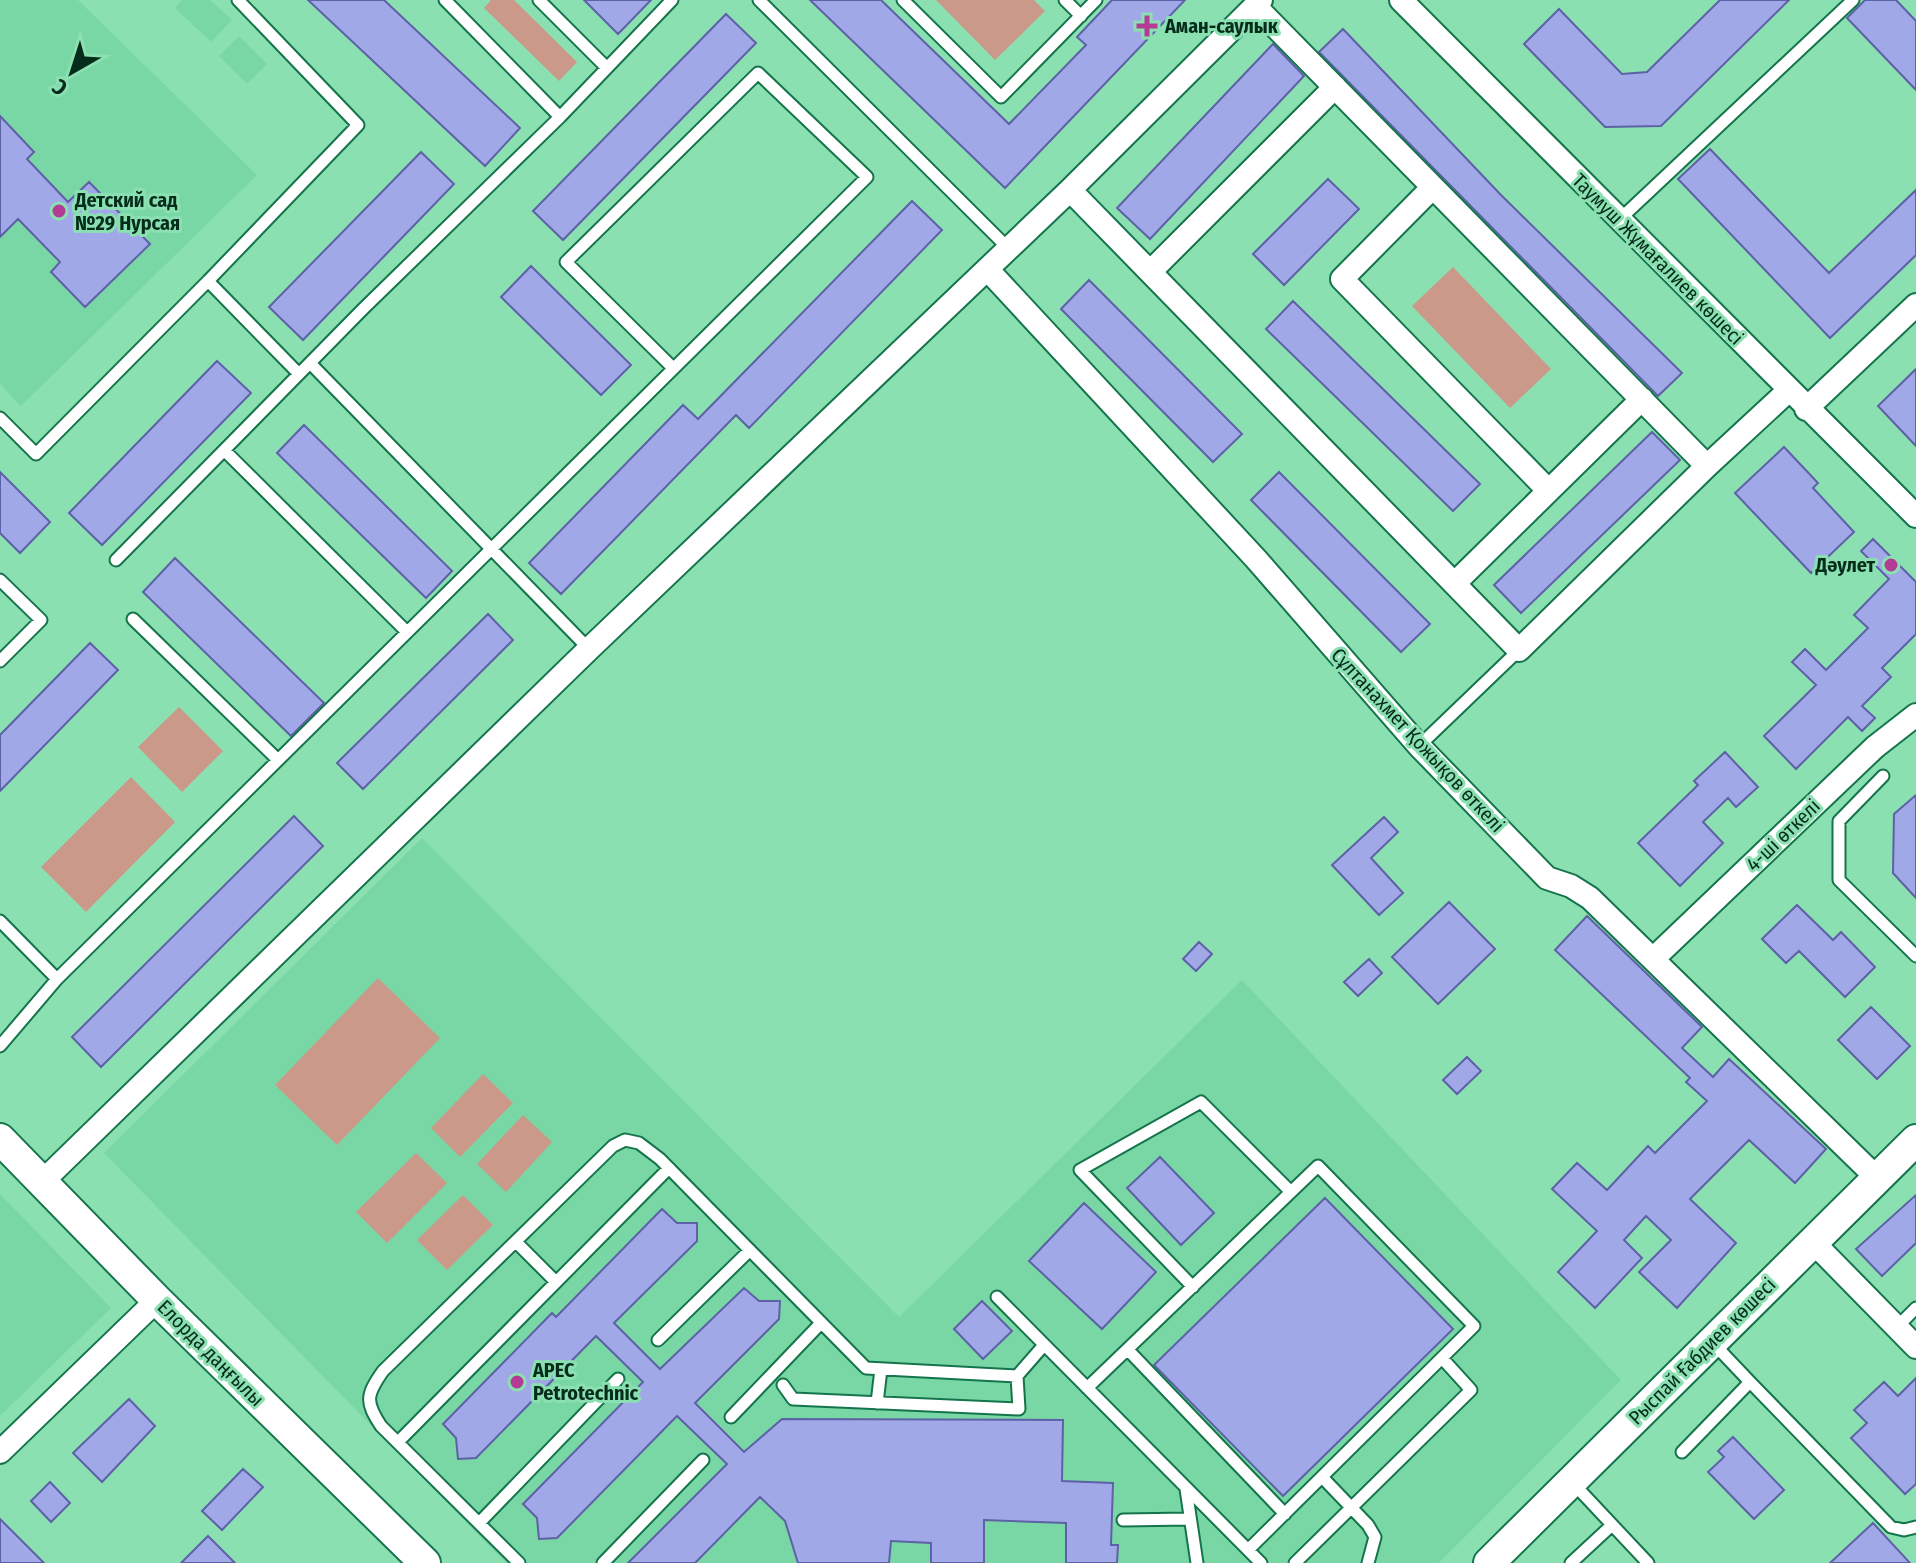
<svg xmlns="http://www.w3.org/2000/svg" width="1916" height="1563" font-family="'Fira Sans Condensed',sans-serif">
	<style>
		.built { fill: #79d7a5 }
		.green { fill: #cb9989 }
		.building { fill: #a1a8e7; stroke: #5d61a5; stroke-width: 2 }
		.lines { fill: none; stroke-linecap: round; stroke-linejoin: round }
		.lane-casing { stroke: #14744b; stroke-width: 15 }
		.street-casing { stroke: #14744b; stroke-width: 26 }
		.secondary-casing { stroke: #14744b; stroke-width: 34 }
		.lane { stroke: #fff; stroke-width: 11 }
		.street { stroke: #fff; stroke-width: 22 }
		.secondary { stroke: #fff; stroke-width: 30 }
		.poi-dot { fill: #b23c94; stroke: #8be0b2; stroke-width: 3 }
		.labels { text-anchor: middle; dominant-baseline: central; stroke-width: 6; stroke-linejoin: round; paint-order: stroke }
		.poi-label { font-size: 20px; font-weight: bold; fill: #062c1b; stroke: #8be0b2; text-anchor: start }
		.street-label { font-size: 20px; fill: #062c1b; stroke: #8be0b2 }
	</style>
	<rect width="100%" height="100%" fill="#8be0b2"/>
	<path class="built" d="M 0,0 L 78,0 L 257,175 L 21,406 L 0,384 Z
		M 182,0 L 210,0 L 232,20 L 211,42 L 175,8 Z
		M 239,36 L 267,64 L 247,84 L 219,56 Z
		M 422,838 L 899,1317 L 1242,980 L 1621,1380 L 1439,1563 L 506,1563 L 104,1153 Z
		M 0,1194 L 111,1308 L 0,1416 Z"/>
	<path class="green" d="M 491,0 L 514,0 L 577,62 L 559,81 L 484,8 Z
		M 936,0 L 1034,0 L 1045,11 L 995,60 Z
		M 1453,267 L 1551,369 L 1510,408 L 1412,306 Z
		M 179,707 L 223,751 L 182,792 L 138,747 Z
		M 131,777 L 175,822 L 86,912 L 41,867 Z
		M 378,978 L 440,1038 L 337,1145 L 275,1085 Z
		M 483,1074 L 513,1103 L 460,1157 L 431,1128 Z
		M 523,1115 L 552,1142 L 506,1192 L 477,1164 Z
		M 416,1153 L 447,1183 L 387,1243 L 356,1212 Z
		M 463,1195 L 493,1225 L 447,1270 L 417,1240 Z"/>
	<path class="building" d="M 308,0 L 384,0 L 520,128 L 485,166 Z
		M 584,0 L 651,0 L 618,34 Z
		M 810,0 L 881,0 L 1009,124 L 1086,45 L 1077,37 L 1112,0 L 1185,0 L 1005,188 Z
		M 1720,0 L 1789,0 L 1661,126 L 1605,127 L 1524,44 L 1559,9 L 1622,74 L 1647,72 Z
		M 1865,0 L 1896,0 L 1916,21 L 1916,90 L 1847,18 Z
		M 726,14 L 756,43 L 563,240 L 533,211 Z
		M 1343,29 L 1501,195 L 1682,373 L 1658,396 L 1319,52 Z
		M 1273,44 L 1304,76 L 1150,239 L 1117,208 Z
		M 0,116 L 34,152 L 27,159 L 68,202 L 89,182 L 150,244 L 85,307 L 51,272 L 60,262 L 18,219 L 0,237 Z
		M 1710,149 L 1829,273 L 1916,190 L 1916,255 L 1830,338 L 1678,179 Z
		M 421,152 L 454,184 L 303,340 L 269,307 Z
		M 1328,179 L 1359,209 L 1284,285 L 1253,254 Z
		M 912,201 L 942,230 L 749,428 L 736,415 L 561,594 L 529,563 L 683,405 L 698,419 Z
		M 531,266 L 631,365 L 601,395 L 501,297 Z
		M 1089,280 L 1242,434 L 1213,462 L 1061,309 Z
		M 1293,301 L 1480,484 L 1453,511 L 1266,329 Z
		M 217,361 L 251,393 L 102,545 L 69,513 Z
		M 1916,369 L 1916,446 L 1878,406 Z
		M 304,425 L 452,571 L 426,598 L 277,453 Z
		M 1652,432 L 1680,460 L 1521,613 L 1494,585 Z
		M 1784,447 L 1818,483 L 1813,488 L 1854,532 L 1811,573 L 1735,493 Z
		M 0,472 L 50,522 L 20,553 L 0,533 Z
		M 1279,472 L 1430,624 L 1401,652 L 1251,500 Z
		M 1873,539 L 1916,582 L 1916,634 L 1882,668 L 1891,677 L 1862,706 L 1875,718 L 1862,731 L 1848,717 L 1796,769 L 1764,736 L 1816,685 L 1792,662 L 1805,649 L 1826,670 L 1868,628 L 1854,615 L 1889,579 L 1861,551 Z
		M 175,558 L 324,703 L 291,736 L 143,592 Z
		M 488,614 L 513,640 L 363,789 L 337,763 Z
		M 90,643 L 118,670 L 0,791 L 0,735 Z
		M 1725,752 L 1758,787 L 1736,807 L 1728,798 L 1703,822 L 1723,843 L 1680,886 L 1638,843 L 1698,785 L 1694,781 Z
		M 1916,795 L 1916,898 L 1893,873 L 1894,814 Z
		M 294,816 L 323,846 L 101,1067 L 72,1037 Z
		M 1384,817 L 1398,832 L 1371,858 L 1403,893 L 1379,915 L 1332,865 Z
		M 1449,902 L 1495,949 L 1438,1004 L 1392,957 Z
		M 1797,905 L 1833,940 L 1841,932 L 1875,967 L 1845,997 L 1799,951 L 1786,963 L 1762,939 Z
		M 1587,916 L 1702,1027 L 1682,1048 L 1713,1077 L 1729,1059 L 1826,1149 L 1795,1183 L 1749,1140 L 1690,1199 L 1736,1243 L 1677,1308 L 1639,1272 L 1671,1240 L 1646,1216 L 1624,1240 L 1642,1258 L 1595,1308 L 1558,1272 L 1597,1231 L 1552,1189 L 1577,1163 L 1607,1190 L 1648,1146 L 1655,1153 L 1707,1101 L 1686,1082 L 1690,1078 L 1555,950 Z
		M 1199,942 L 1212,954 L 1196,971 L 1183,959 Z
		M 1369,959 L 1382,973 L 1358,996 L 1344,982 Z
		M 1871,1007 L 1910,1046 L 1877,1079 L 1838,1040 Z
		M 1467,1057 L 1481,1071 L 1457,1094 L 1443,1080 Z
		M 1160,1157 L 1214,1213 L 1181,1245 L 1127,1188 Z
		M 1916,1195 L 1916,1243 L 1882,1276 L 1856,1249 Z
		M 1325,1198 L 1453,1329 L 1283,1496 L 1154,1365 Z
		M 1084,1203 L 1156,1272 L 1102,1329 L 1029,1261 Z
		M 662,1209 L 677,1223 L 697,1223 L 697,1241 L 614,1323 L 660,1369 L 744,1288 L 759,1301 L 780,1301 L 779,1319 L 695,1403 L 744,1452 L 782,1419 L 1063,1420 L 1062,1481 L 1113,1483 L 1111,1545 L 1118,1545 L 1117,1563 L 1066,1563 L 1066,1523 L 984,1520 L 984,1563 L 931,1563 L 931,1543 L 891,1541 L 889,1563 L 798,1563 L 785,1521 L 760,1497 L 695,1563 L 628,1563 L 727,1464 L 677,1416 L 557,1538 L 539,1539 L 537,1518 L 523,1504 L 643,1382 L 596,1336 L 476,1458 L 458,1459 L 456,1438 L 443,1424 L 552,1313 L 556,1317 Z
		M 982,1301 L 1012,1331 L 983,1359 L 954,1329 Z
		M 1916,1378 L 1916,1484 L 1905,1494 L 1851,1438 L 1867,1423 L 1854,1410 L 1884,1382 L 1898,1396 Z
		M 129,1399 L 155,1426 L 102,1482 L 73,1453 Z
		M 1733,1437 L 1784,1490 L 1754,1519 L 1708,1472 L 1724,1457 L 1718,1451 Z
		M 243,1469 L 263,1487 L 222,1530 L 202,1511 Z
		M 50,1482 L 70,1503 L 51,1522 L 31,1501 Z
		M 0,1519 L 44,1563 L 0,1563 Z
		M 1873,1523 L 1910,1563 L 1830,1563 Z
		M 208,1536 L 235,1563 L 181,1563 Z"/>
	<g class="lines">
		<defs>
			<path id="lane" d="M 445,0 L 560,117
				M 539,0 L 607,68
				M 759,0 L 1007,247
				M 903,0 L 1001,97 L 1096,0
				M 1065,0 L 1081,16
				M 1619,220 L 1853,0
				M 208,281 L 358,125 L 238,0
				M 310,363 L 589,649
				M 0,418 L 36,454 L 208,281 L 299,374
				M 225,451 L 407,632
				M 116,560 L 364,308 L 560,117 L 672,0
				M 0,580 L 41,620 L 0,661
				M 133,619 L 278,760
				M 1419,746 L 1519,650
				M 1883,776 L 1839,821 L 1839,880 L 1916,956
				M 0,921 L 57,979
				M 0,1046 L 57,979 L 867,177 L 758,73 L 566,262 L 673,368
				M 516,1242 L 556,1282
				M 1193,1287 L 1080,1170 L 1201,1102 L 1291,1192
				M 997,1297 L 1261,1563
				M 1897,1327 L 1916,1308
				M 658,1340 L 750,1250
				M 1128,1350 L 1285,1514
				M 1750,1382 L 1891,1527 L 1904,1530 L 1916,1527
				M 783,1385 L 793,1399 L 1019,1409 L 1017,1376
				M 1087,1388 L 1318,1166 L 1474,1326 L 1248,1550
				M 877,1403 L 881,1369
				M 731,1417 L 821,1323
				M 398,1442 L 669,1168
				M 1682,1452 L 1750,1382 L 1712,1342
				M 1322,1477 L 1368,1525 L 1375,1537 L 1368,1563
				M 1572,1482 L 1648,1563
				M 1186,1489 L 1197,1563
				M 1123,1520 L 1189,1519
				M 479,1523 L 618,1379
				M 519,1563 L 381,1426 C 365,1402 366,1395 383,1371 L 613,1146 L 625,1140 L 639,1143 L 660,1159 L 866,1368 L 1017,1376 L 1044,1345
				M 603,1563 L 703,1460
				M 1295,1563 L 1471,1390 L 1442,1358
				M 1571,1563 L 1612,1525"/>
			<path id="street" d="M 1401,0 L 1916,516
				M 1433,187 L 1342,279 L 1547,489
				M 1070,190 L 1519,650 L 1707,466 L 1255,6
				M 987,269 L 1256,559 L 1419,746 L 1547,878 L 1571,886 L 1590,898 L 1877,1178
				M 1150,272 L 1335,87
				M 1806,409 L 1916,305
				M 1707,466 L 1788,391
				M 1456,582 L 1642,399
				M 1654,958 L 1875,747 L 1916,715
				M 42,1182 L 589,649 L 1070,190 L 1261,0
				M 1813,1242 L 1916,1347
				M 0,1452 L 157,1300"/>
			<path id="secondary" d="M 0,1139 L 157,1300 L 425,1563
				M 1489,1563 L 1916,1140"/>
		</defs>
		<use href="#lane" class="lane-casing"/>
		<use href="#street" class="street-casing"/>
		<use href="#secondary" class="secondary-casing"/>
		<use href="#lane" class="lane"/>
		<use href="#street" class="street"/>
		<use href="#secondary" class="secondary"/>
	</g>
	<g class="poi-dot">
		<path d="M1143 14h8v8h8v8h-8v8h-8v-8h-8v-8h8z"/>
		<circle cx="59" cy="211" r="8"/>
		<circle cx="1891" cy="565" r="8"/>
		<circle cx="517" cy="1382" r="8"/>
	</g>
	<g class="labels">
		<g class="poi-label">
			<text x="1165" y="26">Аман-саулык</text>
			<text x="75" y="200">Детский сад<tspan x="75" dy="23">№29 Нурсая</tspan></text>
			<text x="1875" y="565" text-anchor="end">Дәулет</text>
			<text x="533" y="1370">APEC<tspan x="533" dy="23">Petrotechnic</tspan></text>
		</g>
		<g class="street-label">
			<text transform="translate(1658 259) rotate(45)">Таумуш Жұмағалиев көшесі</text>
			<text transform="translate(1418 740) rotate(47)">Сұлтанахмет Қожықов өткелі</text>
			<text transform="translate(1783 835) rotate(-44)">4-ші өткелі</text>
			<text transform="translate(1702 1351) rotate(-45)">Рыспай Ғабдиев көшесі</text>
			<text transform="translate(211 1353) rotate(45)">Елорда даңғылы</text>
		</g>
	</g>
	<g transform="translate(72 72) rotate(219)" stroke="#8be0b2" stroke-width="6" paint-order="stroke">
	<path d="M0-6L14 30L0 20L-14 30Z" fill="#062c1b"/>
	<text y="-12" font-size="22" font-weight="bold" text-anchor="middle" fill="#062c1b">С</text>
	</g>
</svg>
